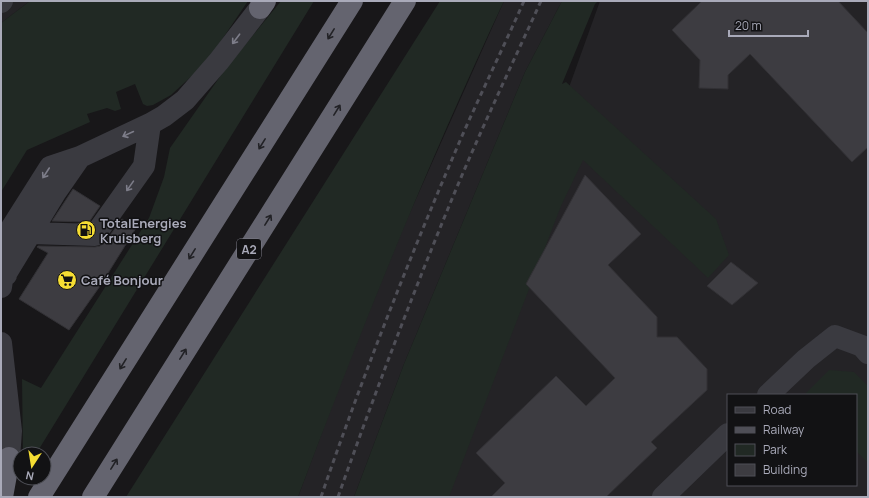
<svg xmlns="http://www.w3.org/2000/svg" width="869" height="498" font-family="Manrope,sans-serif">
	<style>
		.built { fill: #242326; fill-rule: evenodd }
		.green { fill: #212924 }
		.building { fill: #3d3c41; stroke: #323135 }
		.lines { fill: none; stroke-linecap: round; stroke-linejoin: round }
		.minor { stroke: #3a3a40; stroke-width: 22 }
		.highway { stroke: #64646f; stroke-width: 22 }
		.rail { stroke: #4f4f57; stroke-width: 3; stroke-dasharray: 5 4; stroke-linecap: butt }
		.oneway { stroke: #222226 }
		.oneway2 { stroke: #7d7d89 }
		.labels { text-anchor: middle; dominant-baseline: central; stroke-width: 3; stroke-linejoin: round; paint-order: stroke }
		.shield { fill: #121214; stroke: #7c7c88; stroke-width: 1 }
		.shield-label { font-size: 12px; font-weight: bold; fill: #a9aab9 }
		.poi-label { font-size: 13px; font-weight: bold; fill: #a9aab9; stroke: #121214; text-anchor: start }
	</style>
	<rect width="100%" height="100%" fill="#181719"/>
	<path class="built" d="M 1,1 L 30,1 L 1,23 Z
		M 504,1 L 562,1 L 525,72 L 404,364 L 354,497 L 298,497 L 343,376 L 404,226 Z
		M 600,1 L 868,1 L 868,497 L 422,497 ZM 728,395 L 856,395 L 856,485 L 728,485 Z"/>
	<path class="green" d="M 30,1 L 248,1 L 206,63 L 171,95 L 153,105 L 147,106 L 143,104 L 135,84 L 116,92 L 121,109 L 115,111 L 107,108 L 87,114 L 90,122 L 27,150 L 1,192 L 1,23 Z
		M 281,1 L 314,1 L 36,454 L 23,454 L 22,379 L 41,388 L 149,218 L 164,177 L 170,148 L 226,68 Z
		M 440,1 L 504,1 C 428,163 361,329 298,497 L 126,497 Z
		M 562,1 L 598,1 L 595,4 L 562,84 L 566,82 L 716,219 L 729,255 L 708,278 L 583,160 L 561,206 L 449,497 L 354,497 L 404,364 L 525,72 Z
		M 829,370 L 854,372 L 868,386 L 868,463 L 856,451 L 856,395 L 804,395 Z"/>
	<path class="building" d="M 702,1 L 838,1 L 868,33 L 868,147 L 852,162 L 750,54 L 728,75 L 728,89 L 699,88 L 700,60 L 672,30 Z
		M 585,175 L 641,234 L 608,265 L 657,317 L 657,337 L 677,337 L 707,369 L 707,390 L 651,442 L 657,448 L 606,497 L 491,497 L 505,483 L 476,453 L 503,427 L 556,376 L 586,406 L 615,378 L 526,284 Z
		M 73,189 L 100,206 L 89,222 L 52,221 Z
		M 122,219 L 136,228 L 100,286 L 69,330 L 19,299 L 48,253 L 37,247 L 38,246 L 95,247 L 100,246 L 105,242 Z
		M 731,262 L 758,283 L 732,305 L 707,286 Z"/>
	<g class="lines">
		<path class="minor" d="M 1,2 L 2,1
			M 31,233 L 95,235 L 144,166 L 150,124
			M 6,275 L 2,243 L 50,167 L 80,157
			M 1,287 L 2,280 L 55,193 L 80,157 L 150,124 L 164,116 L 185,100 L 219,61 L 260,8
			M 1,343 L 11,431 L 9,458
			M 768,395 L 806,359 L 835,336 L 862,346 L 868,353
			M 663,497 L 728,434"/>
		<path class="highway" d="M 260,8 L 265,1
			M 2,497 L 9,458
			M 39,497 L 352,1
			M 93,497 L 405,1"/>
		<path class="rail" d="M 321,497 C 363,375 411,254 462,136 C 482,91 504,46 524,1
			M 338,497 C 372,401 408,306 447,211 C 476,140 509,71 541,1"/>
	</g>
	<defs><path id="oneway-shaft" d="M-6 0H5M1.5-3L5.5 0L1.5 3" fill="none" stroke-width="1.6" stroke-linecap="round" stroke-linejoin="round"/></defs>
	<g class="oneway">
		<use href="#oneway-shaft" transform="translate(331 34) rotate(122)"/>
		<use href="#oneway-shaft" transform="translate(337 110) rotate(-58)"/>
		<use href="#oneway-shaft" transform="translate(262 144) rotate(122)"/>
		<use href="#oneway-shaft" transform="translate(268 220) rotate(-58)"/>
		<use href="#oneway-shaft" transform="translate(192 254) rotate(122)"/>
		<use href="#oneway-shaft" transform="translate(183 354) rotate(-58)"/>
		<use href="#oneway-shaft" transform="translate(123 364) rotate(122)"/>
		<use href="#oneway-shaft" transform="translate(114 464) rotate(-58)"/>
	</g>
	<g class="oneway2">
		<use href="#oneway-shaft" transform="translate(236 39) rotate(127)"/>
		<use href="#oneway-shaft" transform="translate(128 134) rotate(155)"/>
		<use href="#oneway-shaft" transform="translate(46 173) rotate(123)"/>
		<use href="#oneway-shaft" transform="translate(130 186) rotate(125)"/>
	</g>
	<defs>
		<symbol id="fuel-disc" viewBox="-11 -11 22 22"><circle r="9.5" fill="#f5dd33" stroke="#121214"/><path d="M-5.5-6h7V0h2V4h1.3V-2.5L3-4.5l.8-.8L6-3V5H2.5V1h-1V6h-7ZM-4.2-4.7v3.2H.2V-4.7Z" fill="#111"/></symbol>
		<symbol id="supermarket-disc" viewBox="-11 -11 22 22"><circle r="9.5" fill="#f5dd33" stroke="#121214"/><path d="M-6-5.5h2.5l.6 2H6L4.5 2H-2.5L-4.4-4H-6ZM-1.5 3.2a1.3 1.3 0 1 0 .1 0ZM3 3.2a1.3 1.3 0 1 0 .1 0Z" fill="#111"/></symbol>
	</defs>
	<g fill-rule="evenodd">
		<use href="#fuel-disc" x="75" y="219" width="22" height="22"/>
		<use href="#supermarket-disc" x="56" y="269" width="22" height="22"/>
	</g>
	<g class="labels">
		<rect class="shield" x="237" y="239" width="24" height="20" rx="3"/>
		<g class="shield-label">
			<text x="249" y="249">A2</text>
		</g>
		<g class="poi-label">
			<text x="100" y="223">TotalEnergies<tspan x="100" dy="15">Kruisberg</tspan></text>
			<text x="81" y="280">Café Bonjour</text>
		</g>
	</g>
	<rect width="869" height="498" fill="none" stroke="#a9aab9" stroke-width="4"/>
	<rect x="727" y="394" width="130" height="92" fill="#121214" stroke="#4e4f56"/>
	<rect x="735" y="407" width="20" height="6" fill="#3a3a40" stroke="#4e4f56"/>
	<text x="763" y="414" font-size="12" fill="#a9aab9">Road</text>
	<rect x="735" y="427" width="20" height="6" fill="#4f4f57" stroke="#4e4f56"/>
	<text x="763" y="434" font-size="12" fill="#a9aab9">Railway</text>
	<rect x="735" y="444" width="20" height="12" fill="#212924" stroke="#4e4f56"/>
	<text x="763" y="454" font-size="12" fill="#a9aab9">Park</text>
	<rect x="735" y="464" width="20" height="12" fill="#3d3c41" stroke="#4e4f56"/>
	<text x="763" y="474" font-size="12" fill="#a9aab9">Building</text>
	<g transform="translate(32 466) rotate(192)"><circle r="19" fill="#121214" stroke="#4e4f56"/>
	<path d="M0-3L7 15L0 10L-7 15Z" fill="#f5dd33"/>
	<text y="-6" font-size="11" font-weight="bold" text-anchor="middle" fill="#a9aab9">N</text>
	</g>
	<path d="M729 30v6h79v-6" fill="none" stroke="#a9aab9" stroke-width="2"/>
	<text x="735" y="30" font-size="12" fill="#a9aab9" stroke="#121214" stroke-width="3" paint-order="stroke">20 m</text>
</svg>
